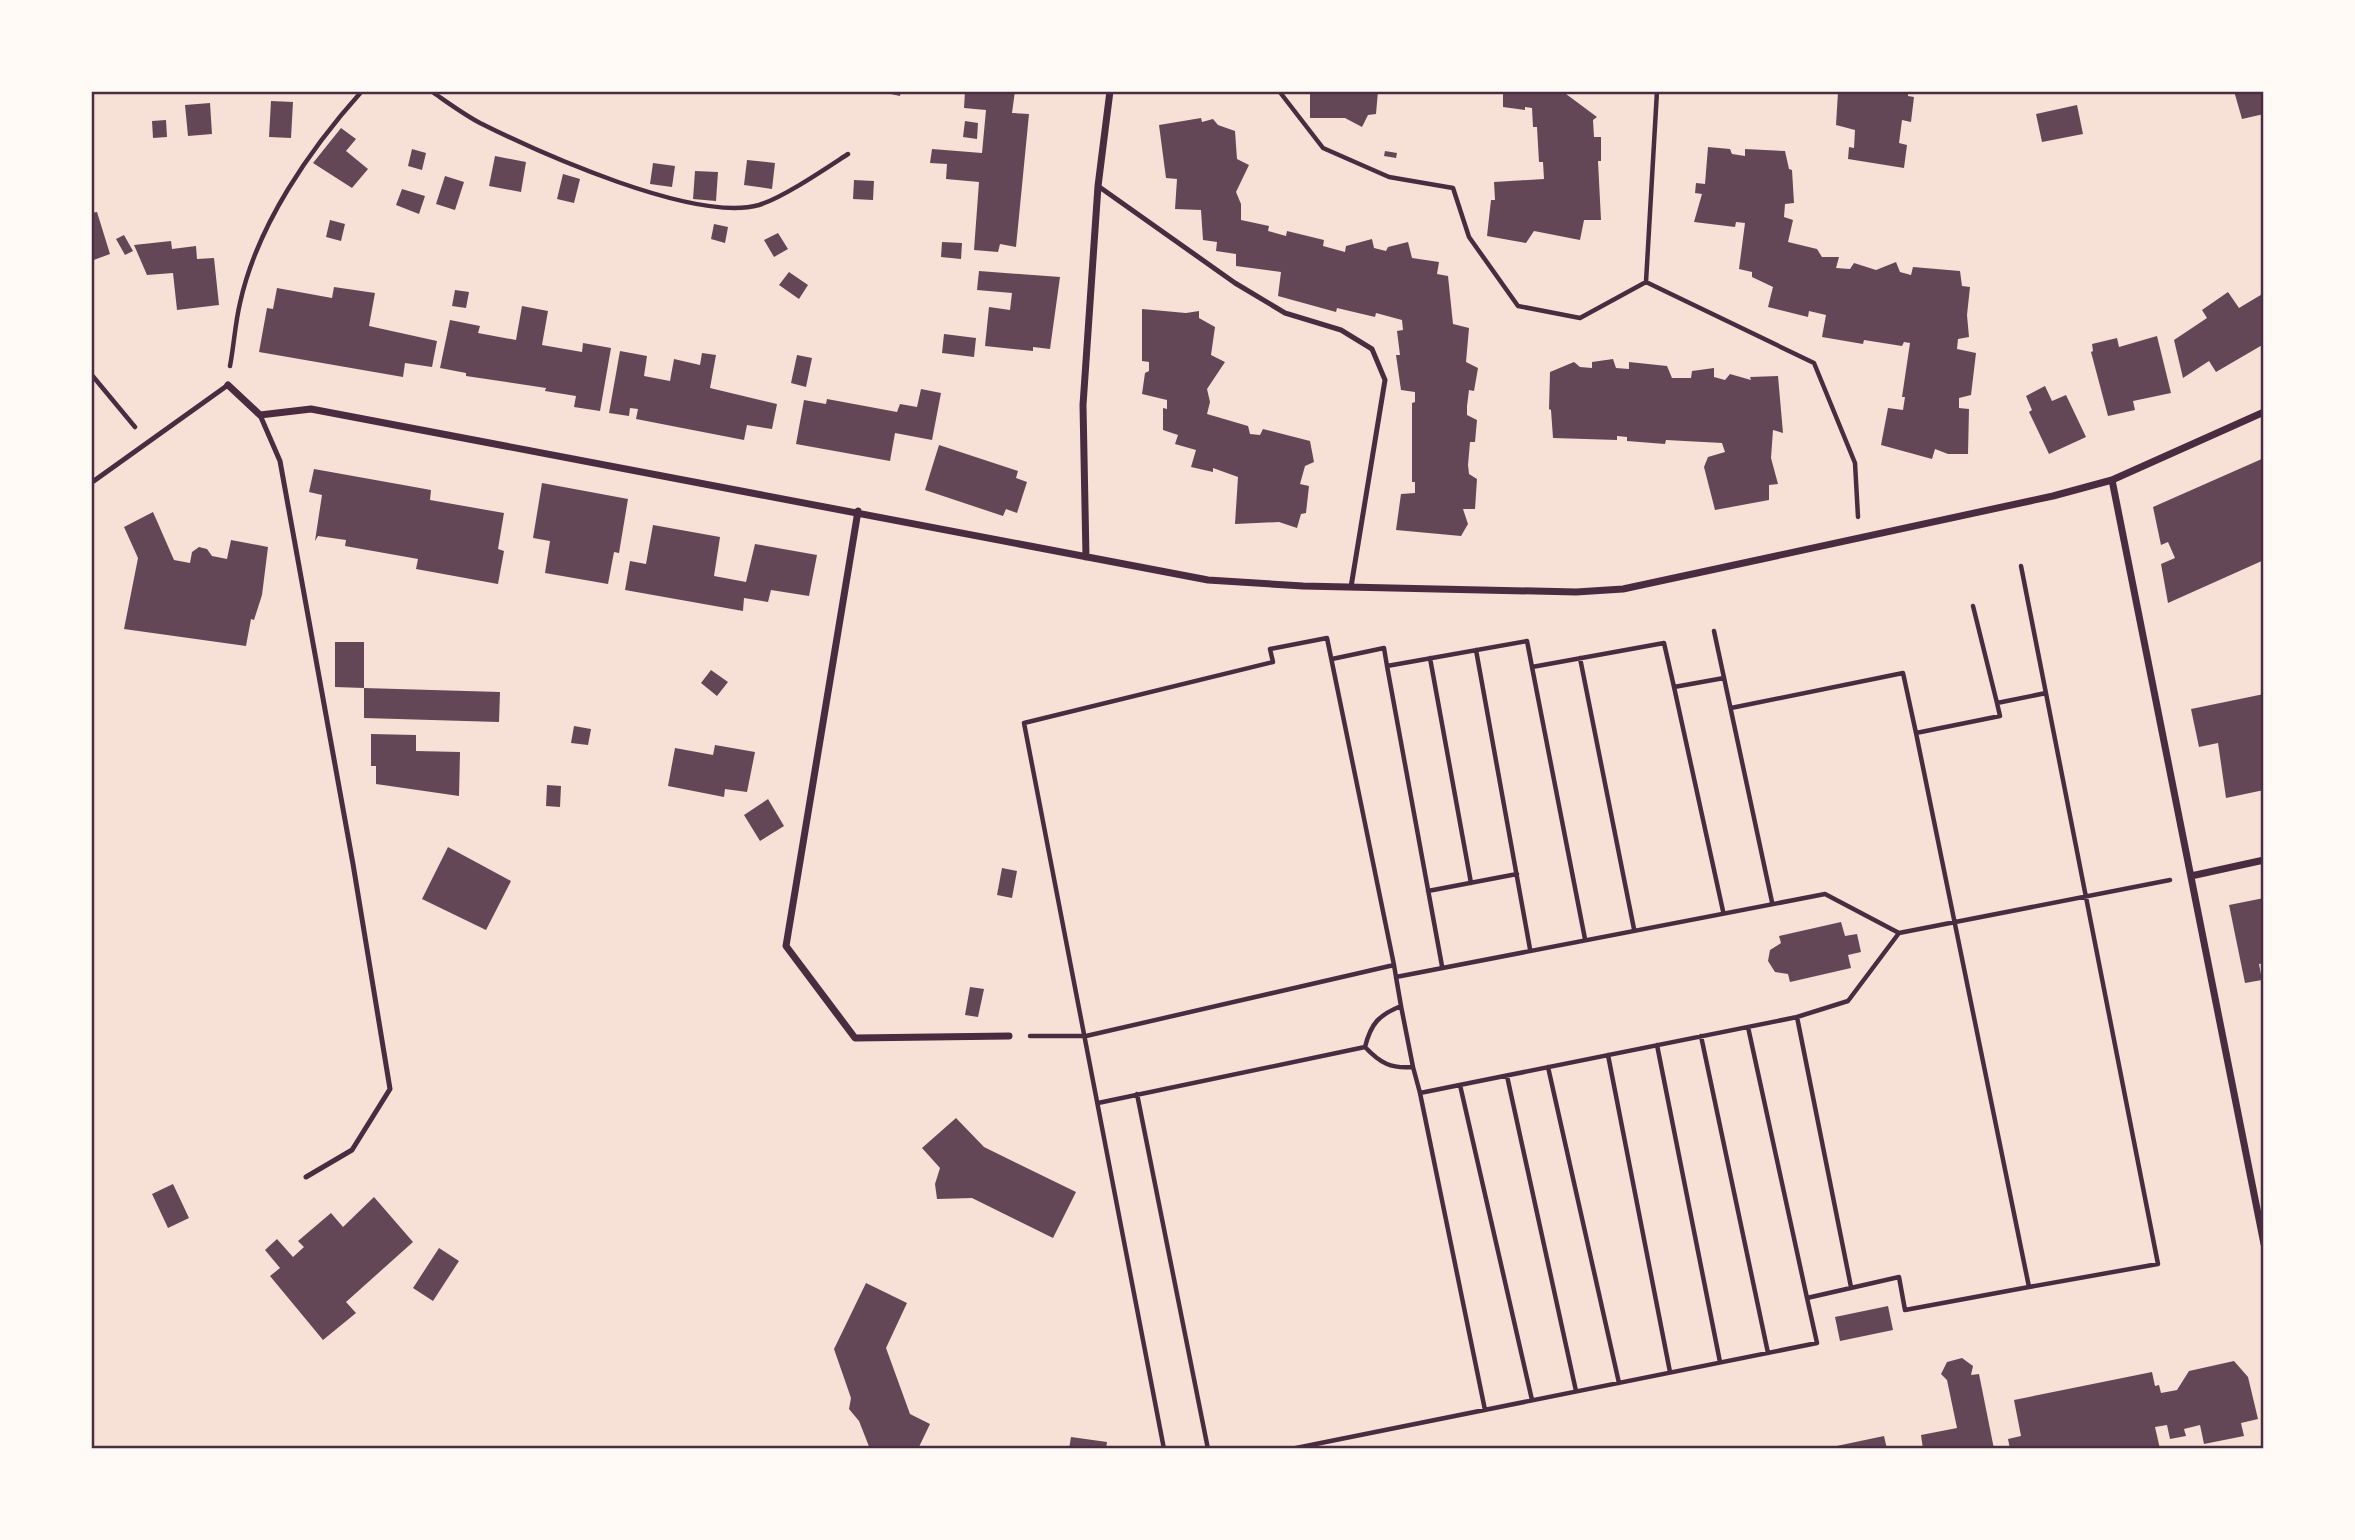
<svg xmlns="http://www.w3.org/2000/svg" width="2355" height="1540" font-family="'Fira Sans',sans-serif">
	<style>
		.building { fill: #644757 }
		.lines { fill: none; stroke-linecap: round; stroke-linejoin: round }
		.path { stroke: #4a2c40; stroke-width: 4.5 }
		.service { stroke: #4a2c40; stroke-width: 5 }
		.minor { stroke: #4a2c40; stroke-width: 7 }
		.neatline { fill: none; stroke: #4a2c40; stroke-width: 2.5 }
	</style>
	<rect width="100%" height="100%" fill="#f7e1d7"/>
	<path class="building" d="M 877,91 L 901,91 L 900,96 Z
		M 965,91 L 1015,91 L 1012,113 L 1029,114 L 1016,247 L 1000,244 L 998,252 L 974,250 L 979,182 L 946,179 L 947,164 L 930,163 L 932,149 L 982,153 L 986,110 L 964,108 Z
		M 1310,91 L 1378,91 L 1376,114 L 1368,115 L 1362,127 L 1345,118 L 1310,118 Z
		M 1503,91 L 1562,91 L 1597,117 L 1593,120 L 1594,137 L 1601,137 L 1601,161 L 1598,161 L 1601,220 L 1584,220 L 1580,240 L 1534,231 L 1526,243 L 1487,236 L 1491,200 L 1495,200 L 1494,182 L 1544,179 L 1543,162 L 1539,162 L 1537,127 L 1533,127 L 1532,108 L 1525,107 L 1525,110 L 1503,107 Z
		M 1908,91 L 1908,96 L 1914,97 L 1911,122 L 1902,120 L 1899,143 L 1907,145 L 1904,168 L 1848,159 L 1849,147 L 1854,148 L 1855,130 L 1836,125 L 1838,92 Z
		M 2234,91 L 2264,91 L 2264,114 L 2242,119 Z
		M 271,101 L 293,102 L 291,138 L 269,137 Z
		M 210,103 L 212,134 L 188,136 L 185,105 Z
		M 2077,105 L 2083,134 L 2042,142 L 2036,114 Z
		M 1201,118 L 1202,122 L 1213,119 L 1218,125 L 1235,131 L 1237,159 L 1249,165 L 1236,192 L 1241,204 L 1241,220 L 1269,226 L 1268,231 L 1286,236 L 1287,231 L 1324,240 L 1323,246 L 1345,252 L 1346,246 L 1372,239 L 1374,248 L 1386,251 L 1388,247 L 1408,242 L 1412,258 L 1439,262 L 1437,274 L 1448,276 L 1453,324 L 1469,328 L 1466,362 L 1478,368 L 1474,391 L 1469,390 L 1467,406 L 1467,415 L 1477,420 L 1475,442 L 1470,442 L 1468,465 L 1469,474 L 1477,479 L 1475,509 L 1463,509 L 1468,524 L 1461,536 L 1396,530 L 1401,494 L 1415,493 L 1415,482 L 1412,482 L 1412,403 L 1415,402 L 1415,392 L 1401,390 L 1396,355 L 1400,355 L 1397,331 L 1403,330 L 1402,320 L 1376,313 L 1375,317 L 1337,308 L 1336,312 L 1278,296 L 1281,272 L 1236,266 L 1236,254 L 1216,251 L 1217,242 L 1203,240 L 1201,210 L 1175,209 L 1177,179 L 1166,178 L 1159,125 Z
		M 166,120 L 167,137 L 153,138 L 152,121 Z
		M 965,121 L 978,123 L 977,139 L 963,137 Z
		M 341,128 L 356,139 L 346,151 L 368,169 L 352,188 L 313,163 Z
		M 1708,147 L 1730,149 L 1732,154 L 1745,156 L 1745,149 L 1785,151 L 1789,169 L 1792,170 L 1794,203 L 1785,204 L 1784,217 L 1793,220 L 1788,242 L 1817,249 L 1822,257 L 1839,257 L 1836,268 L 1850,269 L 1854,263 L 1876,270 L 1896,262 L 1900,272 L 1911,275 L 1913,267 L 1960,271 L 1962,286 L 1970,287 L 1967,315 L 1969,337 L 1958,339 L 1957,349 L 1976,353 L 1971,395 L 1959,398 L 1959,408 L 1969,409 L 1968,454 L 1948,454 L 1935,449 L 1932,459 L 1881,445 L 1888,408 L 1903,410 L 1905,397 L 1902,397 L 1910,343 L 1904,342 L 1902,346 L 1864,340 L 1863,344 L 1822,337 L 1826,315 L 1809,311 L 1808,317 L 1768,307 L 1773,287 L 1752,277 L 1752,272 L 1739,269 L 1745,223 L 1736,222 L 1735,227 L 1694,222 L 1702,194 L 1695,193 L 1696,183 L 1705,184 Z
		M 412,149 L 426,153 L 422,170 L 408,166 Z
		M 1385,151 L 1397,153 L 1396,158 L 1384,156 Z
		M 495,156 L 526,162 L 521,192 L 489,186 Z
		M 747,160 L 775,163 L 772,189 L 744,185 Z
		M 653,163 L 675,166 L 672,187 L 650,184 Z
		M 695,171 L 718,172 L 716,201 L 693,199 Z
		M 563,174 L 580,179 L 574,203 L 557,199 Z
		M 445,176 L 464,182 L 455,210 L 436,204 Z
		M 854,180 L 874,181 L 873,200 L 853,199 Z
		M 402,189 L 425,196 L 419,214 L 396,205 Z
		M 97,212 L 110,254 L 91,261 L 91,213 Z
		M 330,220 L 345,224 L 341,241 L 326,237 Z
		M 714,224 L 728,227 L 725,243 L 711,239 Z
		M 778,233 L 788,249 L 774,257 L 764,240 Z
		M 124,235 L 133,251 L 125,255 L 116,239 Z
		M 171,241 L 172,249 L 196,246 L 197,259 L 214,258 L 219,305 L 177,310 L 173,273 L 147,275 L 134,245 Z
		M 942,242 L 962,243 L 961,259 L 941,257 Z
		M 979,271 L 1060,277 L 1050,349 L 1033,347 L 1033,351 L 985,346 L 989,307 L 1010,310 L 1012,293 L 977,290 Z
		M 789,272 L 808,285 L 799,299 L 779,285 Z
		M 334,287 L 375,293 L 369,326 L 437,341 L 432,367 L 405,363 L 403,377 L 259,352 L 267,308 L 273,309 L 277,288 L 332,298 Z
		M 455,290 L 469,292 L 466,308 L 452,306 Z
		M 2228,292 L 2239,308 L 2264,293 L 2264,344 L 2216,372 L 2209,361 L 2183,378 L 2174,340 L 2207,318 L 2202,310 Z
		M 522,306 L 548,311 L 542,345 L 582,352 L 583,343 L 611,348 L 600,411 L 574,407 L 576,396 L 545,391 L 546,388 L 466,376 L 466,373 L 440,368 L 450,320 L 480,326 L 478,333 L 516,340 Z
		M 1142,309 L 1186,313 L 1199,311 L 1199,318 L 1215,327 L 1211,355 L 1225,362 L 1207,389 L 1210,402 L 1207,414 L 1248,426 L 1250,434 L 1260,435 L 1263,429 L 1310,441 L 1314,462 L 1305,466 L 1300,484 L 1309,486 L 1306,513 L 1301,514 L 1297,528 L 1279,522 L 1235,524 L 1238,477 L 1213,468 L 1213,472 L 1191,467 L 1196,450 L 1175,444 L 1178,435 L 1163,430 L 1163,408 L 1167,409 L 1167,400 L 1142,394 L 1145,373 L 1149,371 L 1149,362 L 1142,361 Z
		M 944,334 L 976,338 L 974,357 L 942,353 Z
		M 2157,336 L 2171,393 L 2133,401 L 2135,410 L 2108,416 L 2091,352 L 2093,351 L 2092,344 L 2117,338 L 2119,347 Z
		M 620,351 L 647,356 L 644,376 L 670,381 L 674,359 L 700,365 L 702,353 L 716,355 L 710,388 L 777,404 L 772,429 L 747,425 L 744,440 L 636,419 L 638,409 L 630,408 L 629,416 L 609,413 Z
		M 797,355 L 812,358 L 806,387 L 791,383 Z
		M 1613,359 L 1616,368 L 1629,369 L 1629,362 L 1667,366 L 1672,378 L 1691,378 L 1692,371 L 1714,368 L 1714,377 L 1725,380 L 1730,374 L 1751,380 L 1750,377 L 1778,376 L 1783,433 L 1773,430 L 1771,458 L 1778,484 L 1769,485 L 1769,500 L 1715,510 L 1704,467 L 1708,457 L 1725,452 L 1722,443 L 1666,440 L 1665,444 L 1627,441 L 1627,437 L 1617,436 L 1617,440 L 1553,438 L 1551,410 L 1549,409 L 1550,372 L 1574,362 L 1580,367 L 1592,368 L 1592,362 Z
		M 2045,386 L 2052,401 L 2066,395 L 2086,437 L 2049,454 L 2029,412 L 2032,410 L 2026,396 Z
		M 921,389 L 941,393 L 932,440 L 895,433 L 890,461 L 796,444 L 804,400 L 826,404 L 827,399 L 897,412 L 900,404 L 917,407 Z
		M 939,445 L 1018,471 L 1016,478 L 1027,482 L 1017,513 L 1006,509 L 1003,516 L 925,490 Z
		M 2264,458 L 2264,560 L 2168,603 L 2161,564 L 2175,558 L 2168,542 L 2161,545 L 2153,507 Z
		M 314,469 L 431,490 L 430,500 L 504,513 L 498,549 L 504,551 L 498,584 L 416,569 L 418,559 L 345,546 L 346,540 L 318,536 L 315,541 L 322,495 L 309,492 Z
		M 542,483 L 628,499 L 619,553 L 614,552 L 608,584 L 545,573 L 550,541 L 533,538 Z
		M 153,512 L 174,560 L 190,563 L 192,552 L 199,547 L 207,549 L 212,556 L 227,559 L 231,540 L 268,547 L 262,595 L 254,620 L 251,619 L 246,646 L 124,629 L 138,558 L 124,527 Z
		M 653,525 L 720,537 L 714,576 L 746,582 L 755,544 L 817,555 L 809,596 L 771,590 L 768,602 L 744,598 L 743,611 L 625,590 L 630,561 L 646,564 Z
		M 335,642 L 364,642 L 364,688 L 335,687 Z
		M 711,670 L 728,682 L 717,696 L 701,683 Z
		M 364,688 L 500,692 L 499,722 L 364,718 Z
		M 2264,694 L 2264,790 L 2226,798 L 2218,743 L 2199,747 L 2191,709 Z
		M 574,726 L 591,729 L 588,745 L 571,743 Z
		M 371,734 L 416,735 L 416,751 L 460,752 L 459,796 L 376,784 L 376,766 L 371,766 Z
		M 715,745 L 755,752 L 747,792 L 725,789 L 724,797 L 668,786 L 675,748 L 713,755 Z
		M 547,785 L 561,786 L 560,807 L 546,806 Z
		M 768,799 L 784,826 L 760,841 L 744,815 Z
		M 448,847 L 511,881 L 486,930 L 422,899 Z
		M 1002,868 L 1017,871 L 1012,898 L 997,895 Z
		M 2264,898 L 2264,963 L 2259,964 L 2262,980 L 2245,983 L 2229,905 Z
		M 1841,922 L 1845,936 L 1857,934 L 1861,952 L 1848,955 L 1851,968 L 1790,982 L 1788,974 L 1775,972 L 1768,961 L 1770,950 L 1781,943 L 1779,936 Z
		M 970,987 L 984,989 L 978,1017 L 965,1015 Z
		M 956,1118 L 984,1147 L 1076,1192 L 1053,1238 L 972,1198 L 937,1199 L 935,1184 L 940,1168 L 922,1148 Z
		M 173,1184 L 189,1218 L 168,1228 L 152,1194 Z
		M 374,1197 L 413,1242 L 346,1302 L 356,1313 L 323,1340 L 270,1276 L 280,1268 L 265,1250 L 277,1239 L 293,1257 L 304,1247 L 298,1241 L 331,1213 L 343,1227 Z
		M 439,1248 L 459,1261 L 433,1301 L 413,1288 Z
		M 866,1283 L 907,1303 L 886,1348 L 910,1414 L 930,1424 L 918,1449 L 870,1449 L 859,1421 L 849,1409 L 851,1398 L 834,1349 Z
		M 1888,1306 L 1893,1330 L 1840,1341 L 1835,1317 Z
		M 1962,1358 L 1973,1366 L 1971,1375 L 1979,1374 L 1994,1449 L 1923,1449 L 1921,1435 L 1957,1428 L 1947,1380 L 1941,1374 L 1947,1362 Z
		M 2234,1361 L 2248,1377 L 2258,1419 L 2241,1423 L 2244,1436 L 2204,1444 L 2200,1425 L 2184,1429 L 2186,1436 L 2170,1439 L 2167,1425 L 2155,1427 L 2160,1449 L 2010,1449 L 2008,1439 L 2021,1436 L 2014,1400 L 2152,1372 L 2155,1386 L 2159,1385 L 2161,1393 L 2177,1390 L 2189,1371 Z
		M 1884,1436 L 1887,1449 L 1827,1449 L 1827,1448 Z
		M 1071,1437 L 1107,1442 L 1106,1449 L 1069,1449 Z"/>
	<g class="lines">
		<path class="path" d="M 431,91 C 447,102 463,114 480,123 C 540,153 695,223 759,205 C 784,197 825,169 848,154
			M 1279,91 L 1323,148 L 1389,177 L 1453,188 L 1469,237 L 1518,306 L 1580,318 L 1646,282
			M 1646,282 L 1814,363 L 1855,463 L 1858,517
			M 1646,282 L 1657,91
			M 230,366 C 234,345 235,324 240,303 C 257,225 310,149 362,91
			M 91,374 L 135,427
			M 1973,606 L 1997,703
			M 1714,631 L 1772,902
			M 1476,650 L 1530,949
			M 1430,658 L 1471,883
			M 1580,658 L 1634,929
			M 1332,659 L 1384,648 L 1387,666 L 1527,641 L 1532,667 L 1664,643 L 1674,687 L 1724,678
			M 1387,666 L 1442,966
			M 1532,667 L 1585,939
			M 1674,687 L 1723,911
			M 1731,708 L 1903,673 L 1916,733 L 2000,716 L 1997,703 L 2046,693
			M 1916,733 L 2029,1287 L 2158,1264 L 2021,566
			M 1428,891 L 1517,874
			M 1396,977 L 1401,1006 C 1379,1015 1371,1023 1365,1047 C 1380,1063 1391,1069 1413,1067 L 1420,1093 L 1797,1017 L 1848,1001 L 1899,933
			M 1401,1006 L 1413,1067
			M 1797,1017 L 1851,1287
			M 1748,1027 L 1807,1298
			M 1030,1036 L 1086,1036 L 1394,965 L 1396,977 L 1825,894 L 1899,933 L 2170,880
			M 1701,1036 L 1768,1353
			M 1657,1045 L 1720,1362
			M 1608,1055 L 1670,1372
			M 1548,1067 L 1619,1383
			M 1507,1076 L 1576,1391
			M 1460,1085 L 1532,1400
			M 1420,1093 L 1485,1410
			M 1137,1094 L 1208,1449
			M 1098,1103 L 1365,1047
			M 1164,1449 L 1024,723 L 1273,662 L 1270,649 L 1327,638 L 1394,965
			M 1291,1449 L 1817,1343 L 1807,1298 L 1899,1277 L 1905,1310 L 2029,1287"/>
		<path class="service" d="M 1098,186 L 1235,283 L 1285,313 L 1341,330 L 1372,349 L 1385,380 L 1351,587
			M 260,415 L 280,461 L 353,864 L 390,1089 L 352,1150 L 306,1177
			M 91,483 L 228,385"/>
		<path class="minor" d="M 228,385 L 260,415 L 311,409 L 1208,580 L 1303,586 L 1576,592 L 1623,589 L 2053,496 L 2112,480 L 2264,412
			M 2112,480 L 2264,1244
			M 858,511 L 786,946 L 855,1038 L 1009,1036
			M 1086,557 L 1083,405 L 1098,186 L 1110,91
			M 2191,876 L 2264,860"/>
	</g>
	<rect width="2355" height="1540" fill="none" stroke="#fffaf5" stroke-width="186"/>
	<rect x="93" y="93" width="2169" height="1354" class="neatline"/>
</svg>
